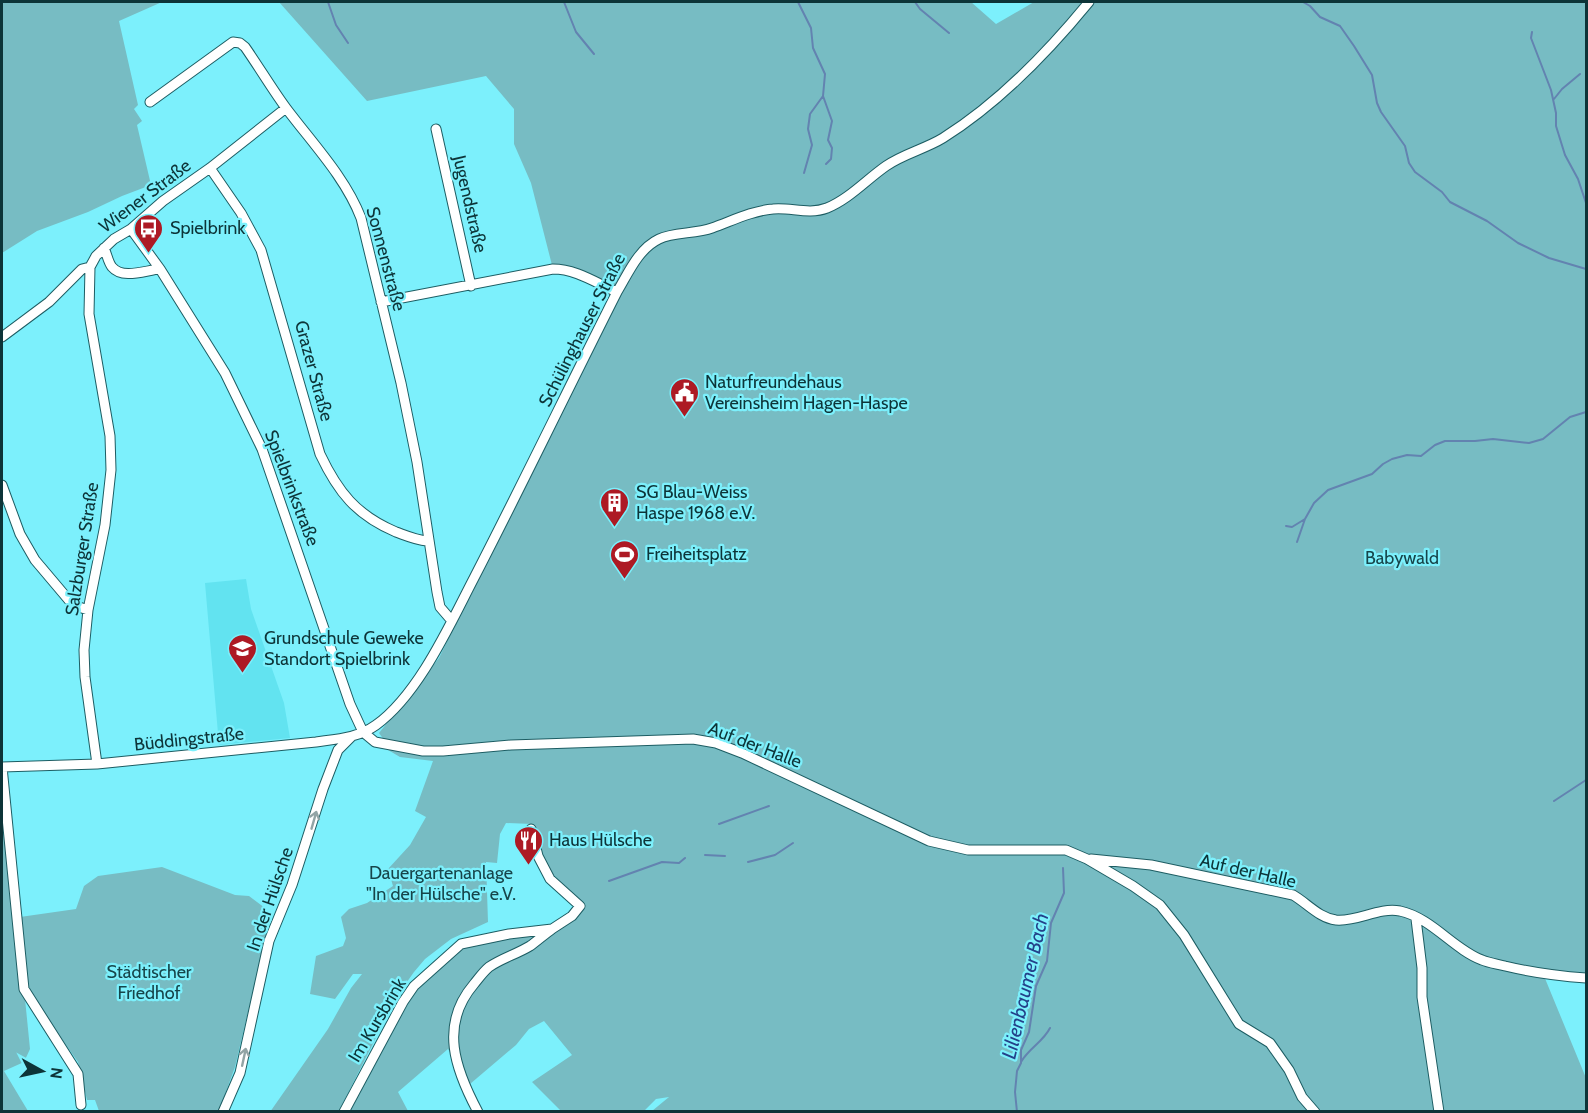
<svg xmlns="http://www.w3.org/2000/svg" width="1588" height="1113" font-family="Cabin,sans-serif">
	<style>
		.built { fill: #62e3f0 }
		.green { fill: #77bcc3 }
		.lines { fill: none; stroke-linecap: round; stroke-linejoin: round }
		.stream { stroke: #6383b0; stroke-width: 2 }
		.street-casing { stroke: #1d5d63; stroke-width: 11 }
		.street { stroke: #fff; stroke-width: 9 }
		.oneway { stroke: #92a4a5 }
		.labels { text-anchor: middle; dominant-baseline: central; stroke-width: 4.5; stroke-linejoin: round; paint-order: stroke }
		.street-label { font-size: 18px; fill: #0d3438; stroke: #7cf0fc }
		.poi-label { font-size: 18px; fill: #0d3438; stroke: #7cf0fc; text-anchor: start }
		.park-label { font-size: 18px; fill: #17454a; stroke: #7cf0fc }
		.water-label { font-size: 20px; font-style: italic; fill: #244189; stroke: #7cf0fc }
	</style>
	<rect width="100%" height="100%" fill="#7cf0fc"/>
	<path class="built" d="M 246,579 L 251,609 L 284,703 L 290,738 L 219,745 L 205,583 Z"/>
	<path class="green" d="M 2,2 L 162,2 L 119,21 L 138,105 L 134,109 L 142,121 L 137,125 L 151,185 L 122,196 L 88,212 L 37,231 L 2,253 Z
		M 279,2 L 971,2 L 996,24 L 1034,2 L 1586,2 L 1586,977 L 1544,976 L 1586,1078 L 1586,1111 L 652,1111 L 669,1097 L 656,1099 L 644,1111 L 561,1111 L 532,1082 L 572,1055 L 544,1021 L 529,1029 L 516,1045 L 470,1084 L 448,1049 L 398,1092 L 408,1111 L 346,1111 L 418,986 L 462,945 L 552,932 L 577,915 L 566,888 L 551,872 L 542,857 L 532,824 L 506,823 L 500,834 L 497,863 L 486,862 L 488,922 L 451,939 L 425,959 L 414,972 L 397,996 L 339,1111 L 270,1112 L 328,1029 L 351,988 L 362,974 L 353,974 L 335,999 L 310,994 L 316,956 L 343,946 L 346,938 L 341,917 L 349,909 L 367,903 L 393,886 L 388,869 L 410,845 L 426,817 L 415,811 L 433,761 L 400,757 L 383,747 L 384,740 L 379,733 L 439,658 L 617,292 L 553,269 L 531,183 L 514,144 L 514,109 L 486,76 L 367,101 Z
		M 2,828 L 8,828 L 30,1049 L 24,1062 L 4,1071 L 28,1111 L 2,1111 Z
		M 162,867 L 235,895 L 249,896 L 265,908 L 271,915 L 235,1067 L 219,1111 L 99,1111 L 95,1100 L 87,1100 L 78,1062 L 27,990 L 20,917 L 76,909 L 84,886 L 98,876 Z"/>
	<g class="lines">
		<path class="stream" d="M 328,2 L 336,25 L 348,43
			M 564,2 L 576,32 L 594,54
			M 798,2 L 811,28 L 813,48 L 825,74 L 823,96 L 832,121 L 828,140 L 832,148 L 831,159 L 826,164
			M 915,2 L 920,9 L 949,33
			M 1303,2 L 1310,6 L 1320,17 L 1340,26 L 1354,46 L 1372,75 L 1377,103 L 1381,112 L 1405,146 L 1409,163 L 1415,172 L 1442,192 L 1450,202 L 1487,221 L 1518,243 L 1549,258 L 1586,269
			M 1532,32 L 1531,38 L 1551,90 L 1556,113 L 1556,126 L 1565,155 L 1578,179 L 1586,203
			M 1554,99 L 1562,89 L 1580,74
			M 804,173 L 812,145 L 808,129 L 810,114 L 823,96
			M 1286,526 L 1292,527 L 1305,519
			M 1297,542 L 1305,519 L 1314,503 L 1328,490 L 1372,474 L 1383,464 L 1392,459 L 1407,455 L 1421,456 L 1435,445 L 1445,441 L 1475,441 L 1493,439 L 1529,443 L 1543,439 L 1570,417 L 1586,412
			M 1554,801 L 1586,780
			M 719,824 L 769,806
			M 705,855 L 725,856
			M 748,862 L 775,855 L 793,843
			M 609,881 L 662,862 L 679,863 L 685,858
			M 1021,1062 C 1029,1048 1043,1042 1050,1028
			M 1017,1112 L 1015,1092 L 1017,1071 L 1021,1063 L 1021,1050 L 1029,1032 L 1036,986 L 1047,961 L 1051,923 L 1064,893 L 1063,868"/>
		<defs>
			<path id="street" d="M 150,102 L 233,42 L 240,43 L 245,47 C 259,67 272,89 286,108 C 313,144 345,177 361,218 L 401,383 L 417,462 L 437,592 L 440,607 L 452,621
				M 436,129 L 471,286
				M 210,168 L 241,213 L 261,250 L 320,454 C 338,492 356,515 396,532 C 407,536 416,540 427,541
				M 131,229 L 160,269 L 225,373 L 262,449 L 350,704 L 363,732 L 375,742 L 423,751 L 443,751 L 511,745 L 693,739 L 716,743 L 742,753 L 929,841 L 968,850 L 1066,850 L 1087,859 L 1133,886 L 1160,905 L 1184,935 L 1239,1024 L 1270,1043 L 1289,1070 L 1302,1097 L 1315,1112
				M 104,248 C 107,254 108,262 112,267 C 123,280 146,270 160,269
				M 381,302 L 553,269 C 576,269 596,283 617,292
				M 2,337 L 49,302 L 82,269 L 90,267
				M 2,485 L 20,534 L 35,560 L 73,605 L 88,610
				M 97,764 L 85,677 L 84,650 L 88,610 L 105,525 L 111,470 L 110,436 L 89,314 L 90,267 L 96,256 L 114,239 L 131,229 L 163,201 L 210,168 L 286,108
				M 2,767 L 97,764 L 316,742 C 337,739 358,738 376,725 C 419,694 450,624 474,578 C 523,483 569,387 617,292 C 628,274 638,249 659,239 C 673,232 696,234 712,228 C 732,221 751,211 773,209 C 790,207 809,215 827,208 C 849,199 866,180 886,166 C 903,154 925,149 943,138 C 999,103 1048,52 1089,2
				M 2,767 L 24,989 L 78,1074 L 81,1105
				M 1091,859 L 1151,865 L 1293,895 C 1307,903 1319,918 1336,920 C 1358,922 1378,907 1400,911 C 1432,918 1453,949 1482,960 C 1489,963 1498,964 1505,966 C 1534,973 1557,976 1586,978
				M 1416,919 L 1422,968 L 1422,997 L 1439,1112
				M 223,1112 L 240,1073 L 269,941 L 292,885 L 323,789 L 338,750 L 351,737
				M 344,1112 L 403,1002 L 414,986 L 461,944 L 509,934 L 552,929 L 572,916 L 580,906 L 550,879 L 538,856 L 531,829
				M 478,1112 C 455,1069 439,1025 474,984 C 479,978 483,972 489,967 C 502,958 517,954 530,946 C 537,941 545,934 552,929"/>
		</defs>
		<use href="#street" class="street-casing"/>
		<use href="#street" class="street"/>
	</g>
	<defs><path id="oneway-shaft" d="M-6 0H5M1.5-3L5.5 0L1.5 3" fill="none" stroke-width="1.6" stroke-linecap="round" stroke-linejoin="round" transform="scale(1.5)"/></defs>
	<g class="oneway">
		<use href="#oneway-shaft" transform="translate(314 820) rotate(-74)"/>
		<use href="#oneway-shaft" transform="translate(244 1057) rotate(-78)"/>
	</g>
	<defs>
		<symbol id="bus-pin" viewBox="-11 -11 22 30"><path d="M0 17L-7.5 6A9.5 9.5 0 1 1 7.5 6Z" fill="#ad1a24" stroke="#7cf0fc"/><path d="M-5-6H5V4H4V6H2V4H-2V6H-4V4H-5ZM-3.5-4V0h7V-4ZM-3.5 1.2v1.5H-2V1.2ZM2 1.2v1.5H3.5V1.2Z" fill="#fff"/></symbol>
		<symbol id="civic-pin" viewBox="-11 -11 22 30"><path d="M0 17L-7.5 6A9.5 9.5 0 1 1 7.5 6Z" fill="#ad1a24" stroke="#7cf0fc"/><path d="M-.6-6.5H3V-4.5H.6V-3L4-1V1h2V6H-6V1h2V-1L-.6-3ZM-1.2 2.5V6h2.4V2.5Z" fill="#fff"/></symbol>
		<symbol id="building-pin" viewBox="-11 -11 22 30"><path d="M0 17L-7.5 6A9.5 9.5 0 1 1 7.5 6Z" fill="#ad1a24" stroke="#7cf0fc"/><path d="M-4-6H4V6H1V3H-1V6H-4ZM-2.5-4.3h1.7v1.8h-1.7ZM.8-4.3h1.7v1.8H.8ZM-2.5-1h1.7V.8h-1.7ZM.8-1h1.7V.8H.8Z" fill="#fff"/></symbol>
		<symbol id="stadium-pin" viewBox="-11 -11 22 30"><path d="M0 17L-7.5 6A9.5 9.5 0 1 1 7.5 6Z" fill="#ad1a24" stroke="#7cf0fc"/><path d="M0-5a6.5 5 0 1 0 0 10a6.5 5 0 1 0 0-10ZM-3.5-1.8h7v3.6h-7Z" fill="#fff"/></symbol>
		<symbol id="school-pin" viewBox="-11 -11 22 30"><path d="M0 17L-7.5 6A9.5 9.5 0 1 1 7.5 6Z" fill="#ad1a24" stroke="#7cf0fc"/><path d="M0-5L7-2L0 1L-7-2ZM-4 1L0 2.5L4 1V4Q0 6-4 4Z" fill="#fff"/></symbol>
		<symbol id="restaurant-pin" viewBox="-11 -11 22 30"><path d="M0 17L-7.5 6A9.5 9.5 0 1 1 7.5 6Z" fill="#ad1a24" stroke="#7cf0fc"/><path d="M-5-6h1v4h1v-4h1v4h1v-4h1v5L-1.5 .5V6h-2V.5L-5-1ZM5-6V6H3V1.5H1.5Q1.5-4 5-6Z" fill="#fff"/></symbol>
	</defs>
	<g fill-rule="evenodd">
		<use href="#bus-pin" x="132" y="212" width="33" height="45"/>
		<use href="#civic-pin" x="668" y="376" width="33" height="45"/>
		<use href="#building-pin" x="598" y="486" width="33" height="45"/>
		<use href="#stadium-pin" x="608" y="538" width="33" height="45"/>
		<use href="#school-pin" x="226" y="632" width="33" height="45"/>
		<use href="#restaurant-pin" x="512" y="824" width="33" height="45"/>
	</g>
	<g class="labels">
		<g class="street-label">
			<text transform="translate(145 196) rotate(-37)">Wiener Straße</text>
			<text transform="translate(470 204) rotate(77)">Jugendstraße</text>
			<text transform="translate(386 259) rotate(75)">Sonnenstraße</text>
			<text transform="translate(582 330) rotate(-63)">Schülinghauser Straße</text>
			<text transform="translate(314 371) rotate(75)">Grazer Straße</text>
			<text transform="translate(292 488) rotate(69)">Spielbrinkstraße</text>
			<text transform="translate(82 549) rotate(-81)">Salzburger Straße</text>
			<text transform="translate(189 739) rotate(-6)">Büddingstraße</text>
			<text transform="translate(755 745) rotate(21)">Auf der Halle</text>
			<text transform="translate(1248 871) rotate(13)">Auf der Halle</text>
			<text transform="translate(270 899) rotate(-71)">In der Hülsche</text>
			<text transform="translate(377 1020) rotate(-59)">Im Kursbrink</text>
		</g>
		<g class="poi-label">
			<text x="170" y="228">Spielbrink</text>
			<text x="705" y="382">Naturfreundehaus<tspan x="705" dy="21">Vereinsheim Hagen-Haspe</tspan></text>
			<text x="636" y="492">SG Blau-Weiss<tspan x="636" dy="21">Haspe 1968 e.V.</tspan></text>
			<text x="646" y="554">Freiheitsplatz</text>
			<text x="264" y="638">Grundschule Geweke<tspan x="264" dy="21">Standort Spielbrink</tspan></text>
			<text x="549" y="840">Haus Hülsche</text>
		</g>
		<g class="park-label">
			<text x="1402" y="558">Babywald</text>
			<text x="441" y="873">Dauergartenanlage<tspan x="441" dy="21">"In der Hülsche" e.V.</tspan></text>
			<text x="149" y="972">Städtischer<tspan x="149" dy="21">Friedhof</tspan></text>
		</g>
		<g class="water-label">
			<text transform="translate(1025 986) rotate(-77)">Lilienbaumer Bach</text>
		</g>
	</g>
	<rect width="1588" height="1113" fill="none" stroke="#0d3438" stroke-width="6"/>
	<g transform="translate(42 1071) rotate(98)" stroke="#7cf0fc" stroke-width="4.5" paint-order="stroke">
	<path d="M0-4.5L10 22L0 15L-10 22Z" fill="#0d3438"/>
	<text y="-9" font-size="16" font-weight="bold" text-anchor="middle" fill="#0d3438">N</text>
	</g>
</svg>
